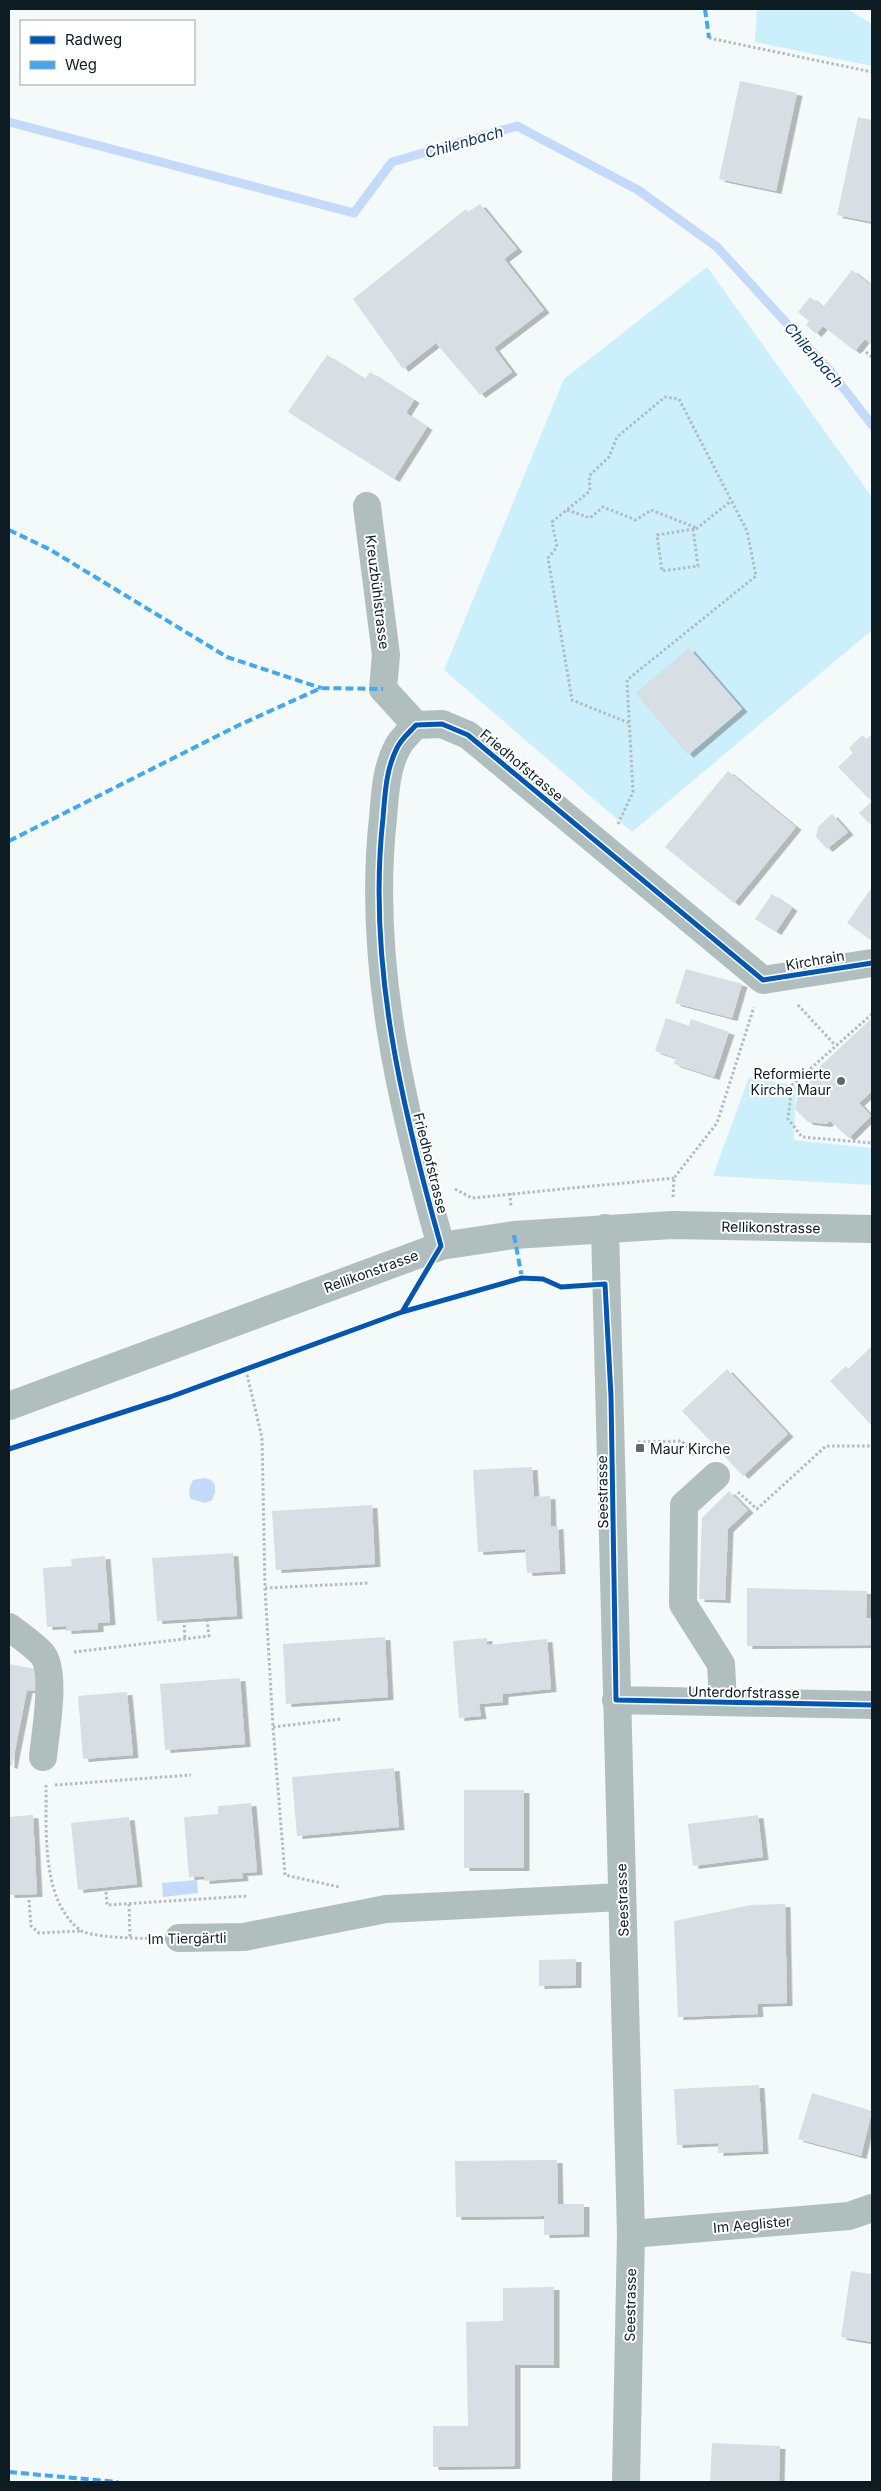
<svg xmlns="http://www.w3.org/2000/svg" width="881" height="2491" font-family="Inter,sans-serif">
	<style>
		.green { fill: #cbf0fc }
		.water { fill: #c4dafb }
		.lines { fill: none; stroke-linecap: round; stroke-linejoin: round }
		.stream { stroke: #c4dafb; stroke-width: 9 }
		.building { fill: #d7dfe4; filter: url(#shadow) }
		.path { stroke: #b2bcbe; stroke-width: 3; stroke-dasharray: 2.5 2.5; stroke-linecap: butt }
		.minor { stroke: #b0bebe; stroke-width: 28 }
		.quiet { stroke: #3fa9f5; stroke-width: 4; stroke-dasharray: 8 4; stroke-linecap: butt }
		.cycleway-casing { stroke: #fff; stroke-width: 8 }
		.cycleway { stroke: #0057b8; stroke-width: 5 }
		.poi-dot { fill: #5d696e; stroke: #fff; stroke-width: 2 }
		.labels { text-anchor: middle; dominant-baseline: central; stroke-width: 4; stroke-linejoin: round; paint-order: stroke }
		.street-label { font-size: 14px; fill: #0c1c22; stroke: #fff }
		.poi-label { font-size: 14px; fill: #0c1c22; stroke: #fff; text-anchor: end }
		.water-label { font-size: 15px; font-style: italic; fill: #063173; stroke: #fff }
	</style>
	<defs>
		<filter id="shadow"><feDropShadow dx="5.5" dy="3" stdDeviation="0" flood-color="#0004"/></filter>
	</defs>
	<rect width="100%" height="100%" fill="#f4f9fa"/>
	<path class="green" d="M 757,9 L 847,9 L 872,24 L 872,66 L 755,42 Z
		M 707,267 L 872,497 L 872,630 L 632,832 L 444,670 L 564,379 Z
		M 749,1077 L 796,1086 L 794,1140 L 872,1148 L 872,1185 L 713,1176 Z"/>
	<path class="water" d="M 204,1478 L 211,1480 L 215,1485 L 215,1492 L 212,1500 L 205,1503 L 191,1499 C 187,1494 190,1486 193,1480 Z
		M 197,1880 L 198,1893 L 163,1897 L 162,1883 Z"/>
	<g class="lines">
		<path class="stream" d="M 9,122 L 354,213 L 392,162 L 517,126 L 638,190 L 717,247 L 831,372 L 872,425"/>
	</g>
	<path class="building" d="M 740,81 L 797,93 L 776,191 L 719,179 Z
		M 858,117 L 872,120 L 872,222 L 837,215 Z
		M 480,204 L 517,249 L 504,259 L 544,310 L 494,348 L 512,372 L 480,395 L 436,343 L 403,369 L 353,299 L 466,209 L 468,212 Z
		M 852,270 L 872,286 L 872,345 L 865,339 L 855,351 L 823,326 L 816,334 L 806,325 L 809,321 L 798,312 L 810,297 L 823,307 Z
		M 327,355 L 365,379 L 370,372 L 414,400 L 406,413 L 427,427 L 394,479 L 288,412 Z
		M 689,648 L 742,709 L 688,755 L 635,693 Z
		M 862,735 L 867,739 L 871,735 L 872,736 L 872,798 L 870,800 L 838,767 L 853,753 L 849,748 Z
		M 728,771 L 796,827 L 734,903 L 665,847 Z
		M 872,801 L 872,826 L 859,813 Z
		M 832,814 L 848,832 L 827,849 L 816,837 L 818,827 Z
		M 872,887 L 872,941 L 847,923 Z
		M 772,894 L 792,908 L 776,932 L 755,919 Z
		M 686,969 L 742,984 L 732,1018 L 675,1003 Z
		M 666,1018 L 689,1026 L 691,1019 L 729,1032 L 714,1077 L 674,1064 L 676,1058 L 655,1051 Z
		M 872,1018 L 872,1091 L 859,1103 L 871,1116 L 849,1138 L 830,1121 L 826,1124 L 808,1122 L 795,1109 L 798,1093 L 820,1071 L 817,1069 Z
		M 872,1346 L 872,1426 L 830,1381 L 846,1366 L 848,1369 Z
		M 727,1369 L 788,1434 L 743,1476 L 682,1411 Z
		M 532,1467 L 534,1497 L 550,1496 L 551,1527 L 558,1526 L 560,1571 L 527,1573 L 525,1549 L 478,1552 L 473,1470 Z
		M 729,1491 L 748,1510 L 728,1529 L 725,1600 L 699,1599 L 702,1518 Z
		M 372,1505 L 375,1564 L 276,1570 L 272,1511 Z
		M 233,1553 L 237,1616 L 157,1621 L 152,1558 Z
		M 105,1556 L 110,1622 L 98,1623 L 98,1629 L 66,1631 L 66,1626 L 47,1627 L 43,1568 L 72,1566 L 71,1559 Z
		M 747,1588 L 867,1591 L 866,1618 L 872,1618 L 872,1645 L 747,1646 Z
		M 385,1637 L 388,1697 L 286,1704 L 283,1644 Z
		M 487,1638 L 487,1645 L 547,1639 L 551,1689 L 503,1694 L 503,1702 L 479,1704 L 481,1716 L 459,1718 L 453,1641 Z
		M 9,1664 L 41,1670 L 36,1691 L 27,1690 L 12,1766 L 9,1765 Z
		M 240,1678 L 245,1744 L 165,1750 L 160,1684 Z
		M 127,1692 L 133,1755 L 83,1759 L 78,1696 Z
		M 394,1768 L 399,1827 L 297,1836 L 292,1777 Z
		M 464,1790 L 524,1790 L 524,1868 L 464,1868 Z
		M 251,1803 L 257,1872 L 242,1873 L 243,1878 L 204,1881 L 204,1876 L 189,1877 L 184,1817 L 218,1814 L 218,1806 Z
		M 33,1815 L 37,1894 L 9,1895 L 9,1817 Z
		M 758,1815 L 763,1857 L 693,1866 L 688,1824 Z
		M 129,1817 L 137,1884 L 78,1890 L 71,1823 Z
		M 785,1904 L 787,2003 L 757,2004 L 758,2014 L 678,2017 L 674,1921 L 751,1905 Z
		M 576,1959 L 576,1985 L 539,1986 L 539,1960 Z
		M 759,2085 L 763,2151 L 718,2153 L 718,2143 L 677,2145 L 674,2089 Z
		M 812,2093 L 872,2111 L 861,2156 L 798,2139 Z
		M 557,2160 L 558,2204 L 584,2204 L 584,2234 L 544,2235 L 544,2216 L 456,2217 L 455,2161 Z
		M 851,2271 L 872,2274 L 872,2342 L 841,2337 Z
		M 554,2287 L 554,2365 L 515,2365 L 515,2466 L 433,2467 L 433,2426 L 468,2426 L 466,2322 L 503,2321 L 503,2288 Z
		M 712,2443 L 780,2446 L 779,2482 L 710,2482 Z"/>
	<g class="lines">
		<path class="path" d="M 709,38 L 872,72
			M 862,349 L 872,357
			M 567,510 L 590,518 L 603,507 L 636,520 L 651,510 L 697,528
			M 693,529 L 698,566 L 662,571 L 657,535 Z
			M 696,529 L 731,501
			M 618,824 L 633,792 L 627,680 L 756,576 L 747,531 L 679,399 L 665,397 L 617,437 L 609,457 L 589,476 L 590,491 L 552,522 L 557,547 L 548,558 L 572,700 L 629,723
			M 798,1005 L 835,1045
			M 872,1014 L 792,1085 L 788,1119 L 802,1137 L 872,1143
			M 455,1189 L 472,1198 L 674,1178
			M 510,1193 L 511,1207
			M 673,1197 L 674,1178 L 717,1123 L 754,1007
			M 246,1370 L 262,1438 L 265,1588 L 273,1727 L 285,1875 L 339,1887
			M 638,1442 L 682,1441 L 695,1456
			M 738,1492 L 757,1509 L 826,1446 L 872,1446
			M 265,1588 L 369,1583
			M 184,1620 L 185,1640
			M 74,1652 L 209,1636 L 207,1618
			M 273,1727 L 341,1719
			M 46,1785 C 47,1829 40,1899 80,1930 C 89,1937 138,1939 151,1938
			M 55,1785 L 191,1775
			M 106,1892 L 107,1905 L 248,1896
			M 29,1900 L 31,1926 L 39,1933 L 80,1931
			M 129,1904 L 130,1939"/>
		<path class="minor" d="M 367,506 L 386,655 L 383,689 L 416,725
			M 605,1228 L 631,2234 L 626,2482
			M 441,1246 C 402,1108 367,962 383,818 C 385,794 386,769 397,748 C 401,739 410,732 416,725 L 442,724 L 468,735 L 763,980 L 872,963
			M 9,1406 L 441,1246 L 514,1235 L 672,1225 L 872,1229
			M 716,1476 L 684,1505 L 683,1604 L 721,1664 L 723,1701
			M 9,1627 C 19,1635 33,1644 42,1654 C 57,1671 45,1735 43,1757
			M 616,1700 L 872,1705
			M 179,1938 L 244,1937 L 386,1909 L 622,1897
			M 631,2234 L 849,2216 L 872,2208"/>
		<path class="quiet" d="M 705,9 L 709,38
			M 9,530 L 49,549 L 227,657 L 321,688
			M 9,841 L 237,726 L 321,688 L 383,689
			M 514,1235 L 522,1278
			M 9,2472 L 118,2482"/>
		<defs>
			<path id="cycleway" d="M 402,1312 L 441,1246 C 402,1108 367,962 383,818 C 385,794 386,769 397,748 C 401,739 410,732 416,725 L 442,724 L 468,735 L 763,980 L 872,963
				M 9,1449 L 170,1397 L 402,1312 L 522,1278 L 543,1279 L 561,1287 L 605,1284 L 611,1396 L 616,1700 L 872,1705"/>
		</defs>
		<use href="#cycleway" class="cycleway-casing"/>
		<use href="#cycleway" class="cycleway"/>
	</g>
	<g class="poi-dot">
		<circle cx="841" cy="1081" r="5"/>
		<rect x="635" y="1443" width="10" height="10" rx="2.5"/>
	</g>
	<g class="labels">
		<g class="street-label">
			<text transform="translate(378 592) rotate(83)">Kreuzbühlstrasse</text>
			<text transform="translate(522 765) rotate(40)">Friedhofstrasse</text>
			<text transform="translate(815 960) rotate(-10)">Kirchrain</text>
			<text transform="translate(431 1163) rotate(76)">Friedhofstrasse</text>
			<text transform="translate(771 1227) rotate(1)">Rellikonstrasse</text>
			<text transform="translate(371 1271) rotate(-20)">Rellikonstrasse</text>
			<text transform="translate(602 1492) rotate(-91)">Seestrasse</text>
			<text transform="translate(744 1692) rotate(1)">Unterdorfstrasse</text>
			<text transform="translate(622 1900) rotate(-92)">Seestrasse</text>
			<text transform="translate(187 1938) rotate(-1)">Im Tiergärtli</text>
			<text transform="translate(752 2224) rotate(-5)">Im Aeglister</text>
			<text transform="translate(630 2305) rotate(-89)">Seestrasse</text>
		</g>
		<g class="poi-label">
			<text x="831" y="1073">Reformierte<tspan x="831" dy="16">Kirche Maur</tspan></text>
			<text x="650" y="1448" text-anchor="start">Maur Kirche</text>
		</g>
		<g class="water-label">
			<text transform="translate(464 142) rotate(-16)">Chilenbach</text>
			<text transform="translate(814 355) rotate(49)">Chilenbach</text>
		</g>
	</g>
	<rect width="881" height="2491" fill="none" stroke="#0c1c22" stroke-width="20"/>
	<rect x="20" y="20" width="175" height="65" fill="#ffffff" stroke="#9ea4a7"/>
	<rect x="30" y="36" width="25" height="8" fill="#0057b8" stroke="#9ea4a7"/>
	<text x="65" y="45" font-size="15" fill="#0c1c22">Radweg</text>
	<rect x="30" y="61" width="25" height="8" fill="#3fa9f5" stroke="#9ea4a7"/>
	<text x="65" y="70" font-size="15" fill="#0c1c22">Weg</text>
</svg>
